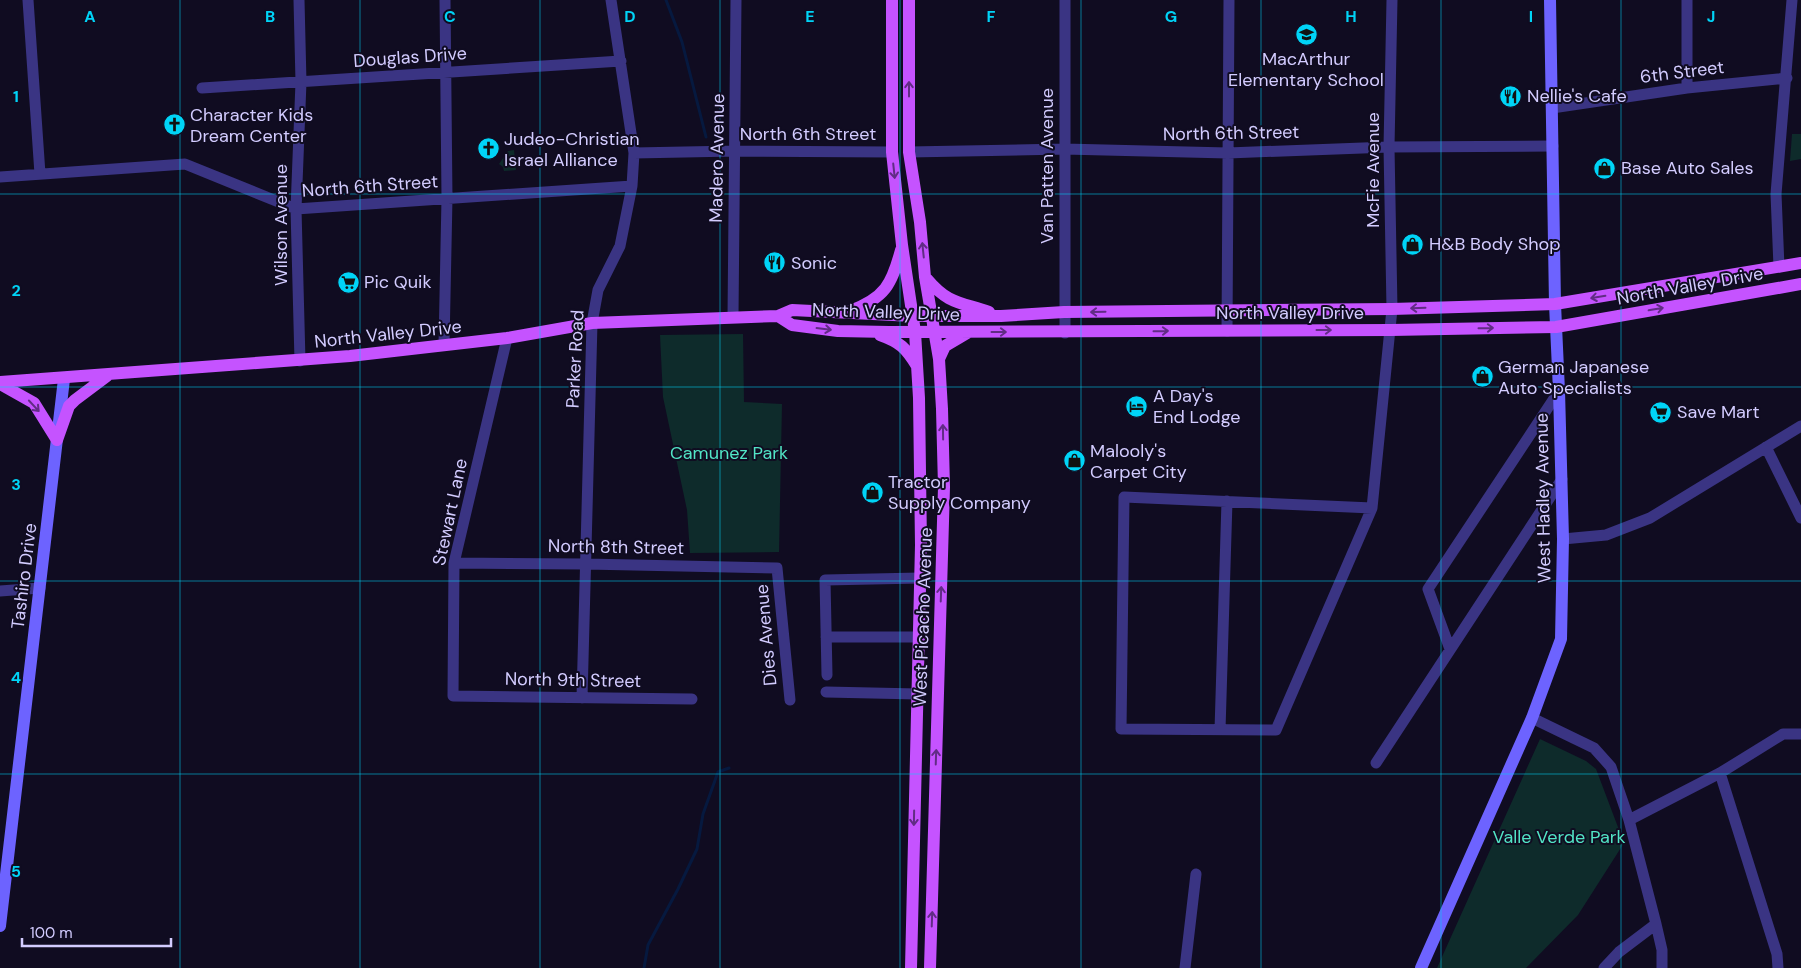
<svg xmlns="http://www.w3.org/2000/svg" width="1801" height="968" font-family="'DM Sans',sans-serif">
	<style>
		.green { fill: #0e2b2b }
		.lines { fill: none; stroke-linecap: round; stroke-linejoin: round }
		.stream { stroke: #06193f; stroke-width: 3 }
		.street { stroke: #3a3483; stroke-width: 11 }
		.secondary { stroke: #6d63ff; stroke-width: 12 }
		.primary { stroke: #c553ff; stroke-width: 12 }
		.oneway { stroke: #612c85 }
		.grid { fill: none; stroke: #00d4f7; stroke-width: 1; stroke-opacity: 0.55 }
		.labels { text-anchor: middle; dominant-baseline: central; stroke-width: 4; stroke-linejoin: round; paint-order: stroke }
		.street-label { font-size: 18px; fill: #d3ccff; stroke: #100c21 }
		.poi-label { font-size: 18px; fill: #d3ccff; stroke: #100c21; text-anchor: start }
		.park-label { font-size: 18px; fill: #52e5c6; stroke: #100c21 }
		.grid-label { font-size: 16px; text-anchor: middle; font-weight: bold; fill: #00d4f7; stroke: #100c21; stroke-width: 4; stroke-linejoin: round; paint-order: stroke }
	</style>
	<rect width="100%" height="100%" fill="#100c21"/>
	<path class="green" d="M 1792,134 L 1801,134 L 1801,159 L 1790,161 Z
		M 514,150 L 516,170 L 504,171 L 503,167 L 499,164 L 508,151 Z
		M 743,334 L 744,402 L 782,404 L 779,552 L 690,553 L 687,510 L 663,397 L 660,335 Z
		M 1540,739 L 1586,761 L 1596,769 L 1624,843 L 1578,915 L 1526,968 L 1437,968 Z"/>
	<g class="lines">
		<path class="stream" d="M 666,0 L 682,42 L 706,137
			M 644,968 L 648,945 L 678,889 L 697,849 L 703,814 L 718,772 L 729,768"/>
		<path class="street" d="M 28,0 L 40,174
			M 299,0 L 301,82 L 296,209 L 300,361
			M 1065,0 L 1065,333
			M 1687,0 L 1687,88
			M 202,88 L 621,61
			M 1552,108 L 1687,88 L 1787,78
			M 909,152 L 1064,149 L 1228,153 L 1389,147 L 1553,146
			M 634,153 L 735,151 L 892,152
			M 0,177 L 185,164 L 296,209 L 632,186
			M 1779,267 L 1776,194 L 1792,0
			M 733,317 L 736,0
			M 1227,331 L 1229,0
			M 507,338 L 454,563 L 453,696 L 692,699
			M 444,345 L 447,198 L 445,0
			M 1766,447 L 1801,518
			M 1372,508 L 1124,497 L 1121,729 L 1276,730 L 1372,508 L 1392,309 L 1389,147 L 1392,0
			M 1563,539 L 1606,535 L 1650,518 L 1801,426
			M 454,563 L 586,564 L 777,568 L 790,700
			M 0,591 L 40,588
			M 826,637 L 919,637
			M 1450,649 L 1428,589 L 1559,391
			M 827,675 L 825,580 L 920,578
			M 826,692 L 918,694
			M 582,698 L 592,323 L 598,290 L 620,246 L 632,186 L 634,153 L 611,0
			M 1532,718 L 1594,748 L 1611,767 L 1629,820
			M 1220,730 L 1227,501
			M 1376,763 L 1562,479
			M 1720,773 L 1777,954 L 1778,968
			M 1185,968 L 1196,874
			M 1604,968 L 1619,952 L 1656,924
			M 1662,968 L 1662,950 L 1656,924 L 1629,820 L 1720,773 L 1783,734 L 1801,734"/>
		<path class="secondary" d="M 0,926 L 64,379
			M 1421,968 L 1532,718 L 1561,639 L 1563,539 L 1559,391 L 1555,304 L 1550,0"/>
		<path class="primary" d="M 892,0 L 892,152 L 902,245 L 915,332 L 919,398 L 921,545 L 911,968
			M 909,0 L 909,152 L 920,222 L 925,277 L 939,359 L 942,409 L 944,487 L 930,968
			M 927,279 C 948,304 960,302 989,312
			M 850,311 C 885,298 892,284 901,250
			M 778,316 L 792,325 L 838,331 L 889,332 L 1391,330 L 1556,327 L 1801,284
			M 880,335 C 900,342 906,348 917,366
			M 939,359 L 945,346 L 967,333
			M 0,382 L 350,356 L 507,338 L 592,323 L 778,316 L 792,310 L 913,316 L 1001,316 L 1064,312 L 1392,309 L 1555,304 L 1801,263
			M 0,384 L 34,403 L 57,440
			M 57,440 L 69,406 L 75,400 L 107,376"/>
	</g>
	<defs><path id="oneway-shaft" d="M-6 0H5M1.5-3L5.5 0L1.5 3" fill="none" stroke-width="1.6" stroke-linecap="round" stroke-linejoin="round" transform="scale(1.25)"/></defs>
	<g class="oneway">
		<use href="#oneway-shaft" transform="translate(909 89) rotate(-90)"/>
		<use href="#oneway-shaft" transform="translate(894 171) rotate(84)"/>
		<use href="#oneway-shaft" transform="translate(923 250) rotate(-96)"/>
		<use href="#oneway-shaft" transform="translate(1598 297) rotate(171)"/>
		<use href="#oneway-shaft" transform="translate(1418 308) rotate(178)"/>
		<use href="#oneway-shaft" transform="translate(1656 309) rotate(-10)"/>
		<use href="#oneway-shaft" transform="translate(1098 312) rotate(179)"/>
		<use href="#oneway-shaft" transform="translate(1486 328) rotate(-1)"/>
		<use href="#oneway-shaft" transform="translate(824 329) rotate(7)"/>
		<use href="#oneway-shaft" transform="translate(1324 330)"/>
		<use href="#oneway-shaft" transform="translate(1161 331) rotate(-1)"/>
		<use href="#oneway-shaft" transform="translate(999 332)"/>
		<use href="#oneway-shaft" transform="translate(34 406) rotate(47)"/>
		<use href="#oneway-shaft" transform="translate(943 432) rotate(-91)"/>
		<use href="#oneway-shaft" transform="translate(941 594) rotate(-88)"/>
		<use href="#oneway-shaft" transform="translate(936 757) rotate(-88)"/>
		<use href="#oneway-shaft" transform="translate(914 818) rotate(91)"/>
		<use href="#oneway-shaft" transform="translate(932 919) rotate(-88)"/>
	</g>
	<path class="grid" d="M 180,0 L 180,968M 360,0 L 360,968M 540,0 L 540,968M 720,0 L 720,968M 900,0 L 900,968M 1081,0 L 1081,968M 1261,0 L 1261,968M 1441,0 L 1441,968M 1621,0 L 1621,968M 0,194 L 1801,194M 0,387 L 1801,387M 0,581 L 1801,581M 0,774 L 1801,774"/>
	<defs>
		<symbol id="school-disc" viewBox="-11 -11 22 22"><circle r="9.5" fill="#00d4f7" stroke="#100c21"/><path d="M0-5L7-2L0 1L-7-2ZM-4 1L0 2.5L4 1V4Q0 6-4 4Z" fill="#111"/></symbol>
		<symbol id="restaurant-disc" viewBox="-11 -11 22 22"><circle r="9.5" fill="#00d4f7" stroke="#100c21"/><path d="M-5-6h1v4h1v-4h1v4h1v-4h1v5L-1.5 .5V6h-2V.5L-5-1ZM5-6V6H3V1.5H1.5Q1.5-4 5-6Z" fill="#111"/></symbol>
		<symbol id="church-disc" viewBox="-11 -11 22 22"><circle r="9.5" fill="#00d4f7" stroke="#100c21"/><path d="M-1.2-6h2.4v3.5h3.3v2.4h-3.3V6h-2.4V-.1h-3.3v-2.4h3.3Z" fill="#111"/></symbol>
		<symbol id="shop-disc" viewBox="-11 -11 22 22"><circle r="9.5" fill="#00d4f7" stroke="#100c21"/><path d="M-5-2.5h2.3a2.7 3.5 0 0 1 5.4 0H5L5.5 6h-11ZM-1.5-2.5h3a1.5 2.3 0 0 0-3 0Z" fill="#111"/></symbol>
		<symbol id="supermarket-disc" viewBox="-11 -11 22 22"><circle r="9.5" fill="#00d4f7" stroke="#100c21"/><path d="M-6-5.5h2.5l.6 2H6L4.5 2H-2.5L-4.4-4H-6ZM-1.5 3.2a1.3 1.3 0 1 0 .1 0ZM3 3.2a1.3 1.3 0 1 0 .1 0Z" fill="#111"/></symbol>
		<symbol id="hotel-disc" viewBox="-11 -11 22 22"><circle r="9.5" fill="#00d4f7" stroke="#100c21"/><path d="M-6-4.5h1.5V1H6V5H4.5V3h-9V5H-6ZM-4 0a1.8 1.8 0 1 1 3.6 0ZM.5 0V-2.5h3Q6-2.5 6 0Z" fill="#111"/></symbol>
	</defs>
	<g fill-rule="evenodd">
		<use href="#school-disc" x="1294" y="22" width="25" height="25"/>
		<use href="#restaurant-disc" x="1498" y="84" width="25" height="25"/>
		<use href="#church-disc" x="162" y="112" width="25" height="25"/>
		<use href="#church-disc" x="476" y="136" width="25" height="25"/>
		<use href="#shop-disc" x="1592" y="156" width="25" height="25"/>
		<use href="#shop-disc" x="1400" y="232" width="25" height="25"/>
		<use href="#restaurant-disc" x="762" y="250" width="25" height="25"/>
		<use href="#supermarket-disc" x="336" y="270" width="25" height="25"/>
		<use href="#shop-disc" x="1470" y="364" width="25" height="25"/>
		<use href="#hotel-disc" x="1124" y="394" width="25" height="25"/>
		<use href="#supermarket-disc" x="1648" y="400" width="25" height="25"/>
		<use href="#shop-disc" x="1062" y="448" width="25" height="25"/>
		<use href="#shop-disc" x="860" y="480" width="25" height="25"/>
	</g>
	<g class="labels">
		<g class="street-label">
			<text transform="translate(410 57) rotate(-4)">Douglas Drive</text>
			<text transform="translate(1682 72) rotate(-7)">6th Street</text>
			<text transform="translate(1231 133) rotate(-1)">North 6th Street</text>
			<text x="808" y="134">North 6th Street</text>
			<text transform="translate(717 158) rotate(-89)">Madero Avenue</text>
			<text transform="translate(1047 166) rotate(-90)">Van Patten Avenue</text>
			<text transform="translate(1373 170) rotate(-90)">McFie Avenue</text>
			<text transform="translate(370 186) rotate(-4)">North 6th Street</text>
			<text transform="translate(281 225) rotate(-90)">Wilson Avenue</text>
			<text transform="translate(1690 286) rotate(-10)">North Valley Drive</text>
			<text transform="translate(886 312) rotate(2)">North Valley Drive</text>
			<text x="1290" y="313">North Valley Drive</text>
			<text transform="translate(388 334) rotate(-6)">North Valley Drive</text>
			<text transform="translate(575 359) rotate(-87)">Parker Road</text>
			<text transform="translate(1543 498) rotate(-91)">West Hadley Avenue</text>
			<text transform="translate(450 512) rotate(-78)">Stewart Lane</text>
			<text transform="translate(616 547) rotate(1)">North 8th Street</text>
			<text transform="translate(24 576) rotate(-83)">Tashiro Drive</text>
			<text transform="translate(923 617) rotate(-88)">West Picacho Avenue</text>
			<text transform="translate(766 635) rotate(-95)">Dies Avenue</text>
			<text transform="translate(573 680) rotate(1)">North 9th Street</text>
		</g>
		<g class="poi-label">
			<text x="1306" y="59" text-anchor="middle">MacArthur<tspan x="1306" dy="21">Elementary School</tspan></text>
			<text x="1527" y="96">Nellie's Cafe</text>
			<text x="190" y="115">Character Kids<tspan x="190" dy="21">Dream Center</tspan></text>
			<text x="504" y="139">Judeo-Christian<tspan x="504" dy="21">Israel Alliance</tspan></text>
			<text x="1621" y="168">Base Auto Sales</text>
			<text x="1429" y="244">H&amp;B Body Shop</text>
			<text x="791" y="263">Sonic</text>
			<text x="364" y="282">Pic Quik</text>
			<text x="1498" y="367">German Japanese<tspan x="1498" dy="21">Auto Specialists</tspan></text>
			<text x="1153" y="396">A Day's<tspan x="1153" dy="21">End Lodge</tspan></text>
			<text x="1677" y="412">Save Mart</text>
			<text x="1090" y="451">Malooly's<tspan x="1090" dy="21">Carpet City</tspan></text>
			<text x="888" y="482">Tractor<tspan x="888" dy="21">Supply Company</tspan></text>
		</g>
		<g class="park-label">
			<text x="729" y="453">Camunez Park</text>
			<text x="1559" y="837">Valle Verde Park</text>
		</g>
	</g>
	<g class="grid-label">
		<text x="90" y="22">A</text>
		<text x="270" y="22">B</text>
		<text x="450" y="22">C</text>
		<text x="630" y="22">D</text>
		<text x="810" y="22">E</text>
		<text x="991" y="22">F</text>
		<text x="1171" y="22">G</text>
		<text x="1351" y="22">H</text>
		<text x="1531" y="22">I</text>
		<text x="1711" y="22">J</text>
		<text x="16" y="102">1</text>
		<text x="16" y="296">2</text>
		<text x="16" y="490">3</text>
		<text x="16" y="683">4</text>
		<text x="16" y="877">5</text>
	</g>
	<path d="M22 938v8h149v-8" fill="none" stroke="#d3ccff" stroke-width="2.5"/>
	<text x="30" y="938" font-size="15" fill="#d3ccff" stroke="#100c21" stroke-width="4" paint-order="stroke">100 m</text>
</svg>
